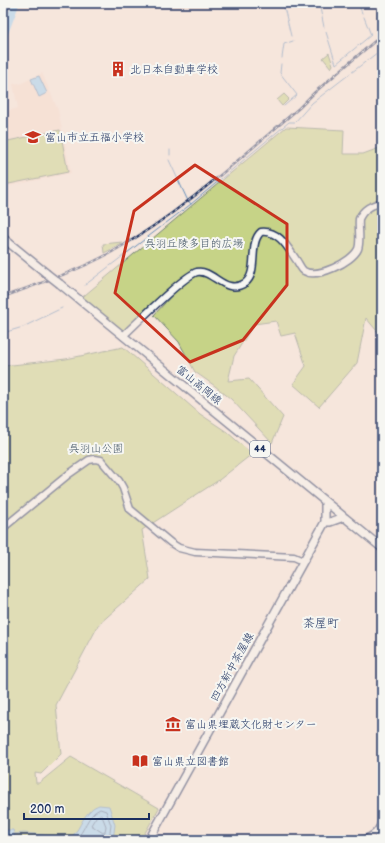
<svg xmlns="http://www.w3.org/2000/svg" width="385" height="843" font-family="'Balsamiq Sans','Klee One',sans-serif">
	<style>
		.built { fill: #f6dbcd }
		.green { fill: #c6d387; stroke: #708172 }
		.water { fill: #96cef5; stroke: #658eb9 }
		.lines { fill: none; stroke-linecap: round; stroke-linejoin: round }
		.shore { stroke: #4c6f9a; stroke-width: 1 }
		.stream { stroke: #658eb9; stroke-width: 1 }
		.river { stroke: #96cef5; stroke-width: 7 }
		.minor-casing { stroke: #1b2f5e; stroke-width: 9 }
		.major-casing { stroke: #1b2f5e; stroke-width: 10 }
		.minor { stroke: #f6f6f2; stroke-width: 6 }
		.major { stroke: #f6f6f2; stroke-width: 7 }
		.rail-casing { stroke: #1b2f5e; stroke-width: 2.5 }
		.rail { stroke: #f6f6f2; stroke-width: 1; stroke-dasharray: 3; stroke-linecap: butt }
		.major-bridge-casing { stroke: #1b2f5e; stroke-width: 10; stroke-linecap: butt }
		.major-bridge { stroke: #f6f6f2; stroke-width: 7 }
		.marked { fill: none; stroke: #c8321e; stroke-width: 3; stroke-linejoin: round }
		.labels { text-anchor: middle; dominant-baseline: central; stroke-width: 4; stroke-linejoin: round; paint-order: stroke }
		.shield { fill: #f6f6f2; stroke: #5d6b8a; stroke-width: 1 }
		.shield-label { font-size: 10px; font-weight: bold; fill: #1b2f5e }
		.poi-label { font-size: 11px; fill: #1b2f5e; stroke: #f6f6f2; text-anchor: start }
		.park-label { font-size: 11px; fill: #465868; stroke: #f6f6f2 }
		.street-label { font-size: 11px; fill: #1b2f5e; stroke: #f6f6f2 }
		.neighbourhood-label { font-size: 12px; fill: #1b2f5e; stroke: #f6f6f2 }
	</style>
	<rect width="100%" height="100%" fill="#f6e6dc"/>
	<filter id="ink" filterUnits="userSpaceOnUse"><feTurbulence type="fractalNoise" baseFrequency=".025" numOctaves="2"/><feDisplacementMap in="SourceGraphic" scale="8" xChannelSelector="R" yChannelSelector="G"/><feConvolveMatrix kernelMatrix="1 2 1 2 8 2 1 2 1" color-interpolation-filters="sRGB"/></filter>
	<g filter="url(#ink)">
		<path class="built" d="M 42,73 L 58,110 L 71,173 L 5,187 L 3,185 L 3,112 L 18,108 L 13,84 L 19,83 L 20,84 Z"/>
		<path class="green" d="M 329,53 L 333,65 L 331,68 L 323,58 Z
			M 284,94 L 289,99 L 282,106 L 277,100 Z
			M 286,127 L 344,130 L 343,154 L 363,154 L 382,147 L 382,337 L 366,318 L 357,363 L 319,407 L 293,384 L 306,366 L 295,333 L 281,336 L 276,321 L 254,324 L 234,356 L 228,381 L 249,379 L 283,417 L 272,443 L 231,399 L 215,386 L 195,372 L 179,342 L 154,315 L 185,281 L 205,272 L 198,272 L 193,274 L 179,285 L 123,336 L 79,300 Z
			M 60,130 L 68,172 L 4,185 L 3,179 L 3,142 Z
			M 122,242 L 122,244 L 104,253 L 103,244 Z
			M 123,347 L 200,414 L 227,432 L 252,454 L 219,480 L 142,530 L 150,579 L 99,624 L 56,705 L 61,754 L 41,774 L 35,773 L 36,783 L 39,783 L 71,757 L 159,808 L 141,840 L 3,840 L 3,366 L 66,359 Z"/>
		<path class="water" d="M 39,76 L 47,93 L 39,97 L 31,79 Z
			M 99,805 L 109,806 L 115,825 L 113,840 L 95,840 L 95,839 L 90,835 L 86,840 L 70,840 L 69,839 C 80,831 81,818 91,810 C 93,807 97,806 99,805 Z
			M 7,830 L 13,830 L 15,837 L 12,840 L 5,836 L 4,831 Z"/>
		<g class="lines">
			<path class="shore" d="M 100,815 L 102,816 L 106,826 L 105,832 L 103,833 L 91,825 L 96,817 Z
				M 75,840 C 86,831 86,815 100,809 L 106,811 L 111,825 L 109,840"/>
			<path class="stream" d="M 283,3 L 291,36
				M 319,3 L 324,27
				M 358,3 L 362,13
				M 326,32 L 336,64 L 371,35 L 364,17
				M 282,58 L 284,44 L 293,41
				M 281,64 L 280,73 L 297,95 L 284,106
				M 170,150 L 170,155
				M 169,160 L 187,199 L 191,204
				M 85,285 L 191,204 L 289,122 L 295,122 L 312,103 L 382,49
				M 3,333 L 23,327 L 62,308
				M 15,834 L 24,833 L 71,838"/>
			<path class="river" d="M 3,37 L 16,3"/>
			<defs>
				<path id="minor" d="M 123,336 C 136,324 183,276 197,272 C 213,269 225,296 245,283 C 259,273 248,243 261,232 C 279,230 288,248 297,261 C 299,264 301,269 304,271 C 317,279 352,262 358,249 C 361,241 358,228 359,219 C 363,209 372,205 382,202
					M 3,528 L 69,474 L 89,460 L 95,459 L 101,460 L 119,481 L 123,488 L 130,509 L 171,543 L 179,548 L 195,552 L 294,557 L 303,561
					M 363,840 C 373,836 379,832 382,821"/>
				<path id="major" d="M 3,238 L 46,273
					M 60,284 L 382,548
					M 325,522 L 330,522 L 344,517
					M 149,840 L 325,522 L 325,502"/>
			</defs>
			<use href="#minor" class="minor-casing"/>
			<use href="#major" class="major-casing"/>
			<use href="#minor" class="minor"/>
			<use href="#major" class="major"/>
			<defs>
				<path id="rail" d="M 3,297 C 40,283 78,271 112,252 C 181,213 239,159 299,108 L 315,92 L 382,35"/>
			</defs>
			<use href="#rail" class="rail-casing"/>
			<use href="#rail" class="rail"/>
			<defs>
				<path id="major-bridge" d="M 46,273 L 60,284"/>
			</defs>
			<use href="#major-bridge" class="major-bridge-casing"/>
			<use href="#major-bridge" class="major-bridge"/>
		</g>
	</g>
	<path d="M0 0H385V843H0ZM 195,165 L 287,224 L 287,285 L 243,340 L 190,362 L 115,293 L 134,211 Z" fill="#f6e6dc" fill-opacity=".55" fill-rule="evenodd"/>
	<path class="marked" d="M 195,165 L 287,224 L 287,285 L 243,340 L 190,362 L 115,293 L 134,211 Z"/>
	<defs>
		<symbol id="building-bare" viewBox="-9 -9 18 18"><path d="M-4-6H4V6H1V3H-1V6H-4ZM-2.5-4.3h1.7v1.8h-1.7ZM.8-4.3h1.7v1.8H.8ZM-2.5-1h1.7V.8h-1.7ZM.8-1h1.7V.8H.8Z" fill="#c8321e" stroke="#f6f6f2" stroke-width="2.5" paint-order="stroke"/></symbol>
		<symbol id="school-bare" viewBox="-9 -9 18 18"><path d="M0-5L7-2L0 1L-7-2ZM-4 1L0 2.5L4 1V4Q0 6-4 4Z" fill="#c8321e" stroke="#f6f6f2" stroke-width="2.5" paint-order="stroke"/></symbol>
		<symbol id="museum-bare" viewBox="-9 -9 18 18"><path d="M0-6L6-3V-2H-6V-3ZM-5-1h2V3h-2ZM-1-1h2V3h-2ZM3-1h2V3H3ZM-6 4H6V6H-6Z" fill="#c8321e" stroke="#f6f6f2" stroke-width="2.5" paint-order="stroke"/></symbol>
		<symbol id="library-bare" viewBox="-9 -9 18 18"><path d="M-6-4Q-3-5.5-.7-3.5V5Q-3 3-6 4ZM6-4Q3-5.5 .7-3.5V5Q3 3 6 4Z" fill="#c8321e" stroke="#f6f6f2" stroke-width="2.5" paint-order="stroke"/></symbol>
	</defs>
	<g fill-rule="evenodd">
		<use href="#building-bare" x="107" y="58" width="22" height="22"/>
		<use href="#school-bare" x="22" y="126" width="22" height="22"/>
		<use href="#museum-bare" x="162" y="713" width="22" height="22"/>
		<use href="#library-bare" x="129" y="750" width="22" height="22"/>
	</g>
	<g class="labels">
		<rect class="shield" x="250" y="441" width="20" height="16" rx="3"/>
		<g class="shield-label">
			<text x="260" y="449">44</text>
		</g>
		<g class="poi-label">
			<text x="130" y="69">北日本自動車学校</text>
			<text x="45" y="137">富山市立五福小学校</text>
			<text x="185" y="724">富山県埋蔵文化財センター</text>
			<text x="152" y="761">富山県立図書館</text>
		</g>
		<g class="park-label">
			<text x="194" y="243">呉羽丘陵多目的広場</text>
			<text x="96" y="448">呉羽山公園</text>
		</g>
		<g class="street-label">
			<text transform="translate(199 385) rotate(39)">富山高岡線</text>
			<text transform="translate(232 667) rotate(-61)">四方新中茶屋線</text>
		</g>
		<g class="neighbourhood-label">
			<text x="321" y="623">茶屋町</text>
		</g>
	</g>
	<rect width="385" height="843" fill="none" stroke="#f6f6f2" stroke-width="16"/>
	<rect x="8" y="8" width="369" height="827" fill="none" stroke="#1b2f5e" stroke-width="1.5" filter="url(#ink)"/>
	<path d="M24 813v6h125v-6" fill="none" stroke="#1b2f5e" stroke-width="2"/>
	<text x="30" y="813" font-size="12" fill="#1b2f5e" stroke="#f6f6f2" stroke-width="3" paint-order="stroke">200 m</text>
</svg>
